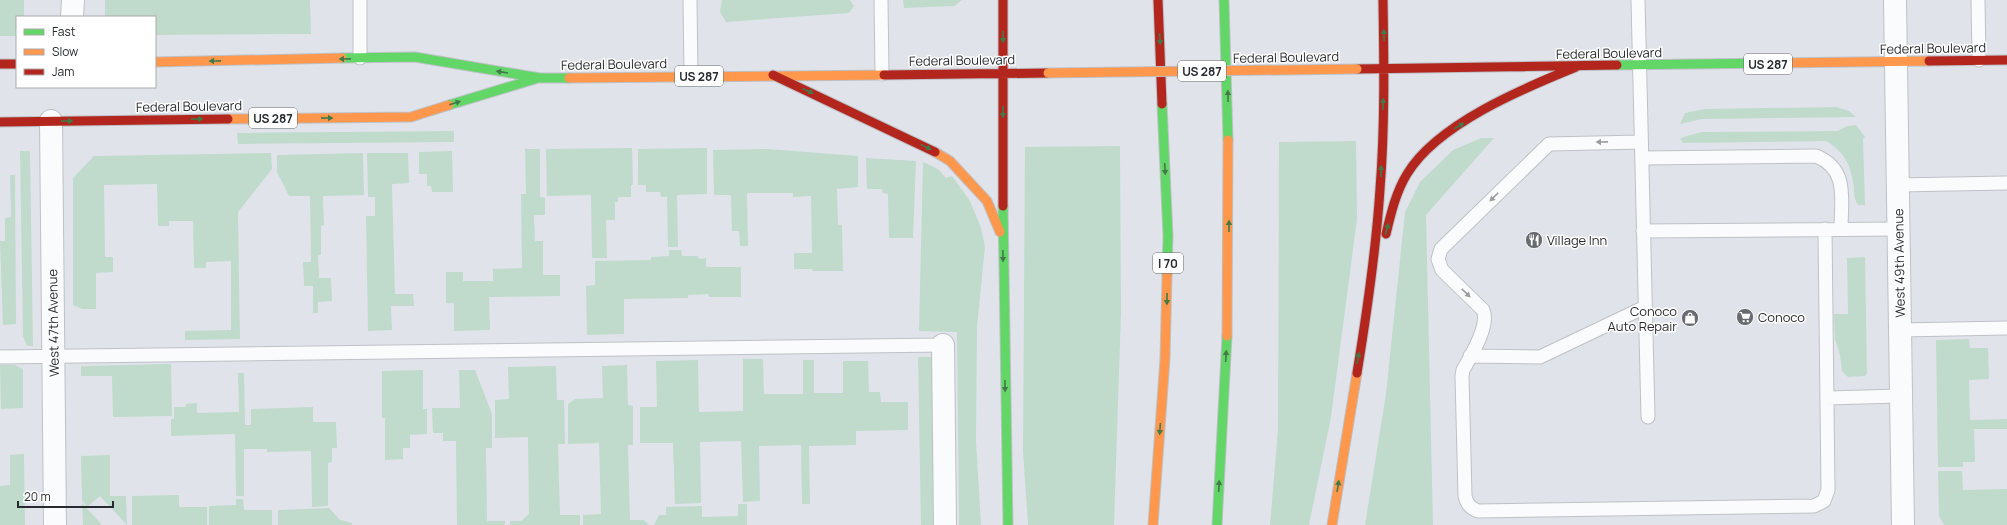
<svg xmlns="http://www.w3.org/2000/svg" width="2007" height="525" font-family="Manrope,sans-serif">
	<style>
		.green { fill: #c0dacc }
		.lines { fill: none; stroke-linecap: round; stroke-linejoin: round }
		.lane-casing { stroke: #bec1c6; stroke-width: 15 }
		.street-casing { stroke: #bec1c6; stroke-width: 24 }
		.fast-casing { stroke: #bec1c6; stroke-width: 11 }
		.slow-casing { stroke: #bec1c6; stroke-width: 11 }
		.jam-casing { stroke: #bec1c6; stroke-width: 11 }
		.lane { stroke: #fafbfc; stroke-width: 13 }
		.street { stroke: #fafbfc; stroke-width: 22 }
		.fast { stroke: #63d668; stroke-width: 9 }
		.slow { stroke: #ff974d; stroke-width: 9 }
		.jam { stroke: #b3261e; stroke-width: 9 }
		.slow-bridge-casing { stroke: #bec1c6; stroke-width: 11; stroke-linecap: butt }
		.slow-bridge { stroke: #ff974d; stroke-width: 9 }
		.oneway { fill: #437848 }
		.oneway2 { fill: #9c9d9f }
		.labels { text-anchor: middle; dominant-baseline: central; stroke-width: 3; stroke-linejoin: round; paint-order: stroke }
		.shield { fill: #fff; stroke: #686b6d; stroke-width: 1 }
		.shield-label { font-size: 12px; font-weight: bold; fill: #282b2e }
		.street-label { font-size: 13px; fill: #282b2e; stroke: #fff }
		.poi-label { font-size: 13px; fill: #282b2e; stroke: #fff; text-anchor: start }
	</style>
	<rect width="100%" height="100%" fill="#e0e4ea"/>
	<path class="green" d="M 0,0 L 24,0 L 24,17 L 17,17 L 17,36 L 0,36 Z
		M 105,0 L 310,0 L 311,34 L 155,35 L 155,17 L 105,17 Z
		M 722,0 L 850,0 L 854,6 L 849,13 L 726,22 L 720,12 Z
		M 903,0 L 962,0 L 954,6 L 904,8 Z
		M 1837,107 L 1849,111 L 1856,117 L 1702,119 L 1680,124 L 1685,113 L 1705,109 Z
		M 1856,125 L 1865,137 L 1863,139 L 1865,205 L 1858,205 C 1854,199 1854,194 1854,187 C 1851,166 1845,152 1826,141 L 1683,143 L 1680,138 L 1702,132 L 1838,131 L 1847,126 Z
		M 454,131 L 454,142 L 238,144 L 237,133 Z
		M 1481,138 L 1494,138 L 1426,215 L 1433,525 L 1365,525 L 1386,394 L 1405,212 L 1420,182 L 1453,150 Z
		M 1356,141 L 1357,219 L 1331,417 L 1309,525 L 1270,525 L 1278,429 L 1279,142 Z
		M 1120,146 L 1121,312 L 1114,525 L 1028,525 L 1023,451 L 1025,147 Z
		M 632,148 L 633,185 L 631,185 L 631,197 L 618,197 L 618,202 L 615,202 L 615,220 L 606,220 L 607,258 L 592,258 L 591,195 L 547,196 L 546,149 Z
		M 707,148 L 707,194 L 677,195 L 678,247 L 668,247 L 667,197 L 661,197 L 660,192 L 646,192 L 646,185 L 638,185 L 638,149 Z
		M 525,149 L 540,149 L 540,197 L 545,198 L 545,215 L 534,215 L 535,241 L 543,241 L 543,275 L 560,275 L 560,296 L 489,297 L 490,330 L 454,331 L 454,303 L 446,303 L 446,272 L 463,272 L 463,281 L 493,281 L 493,269 L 522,268 L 521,194 L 526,194 Z
		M 768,149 L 858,156 L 858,187 L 837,189 L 838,225 L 842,225 L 843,271 L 813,271 L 812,269 L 794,269 L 794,253 L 812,253 L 811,196 L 793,197 L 793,193 L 747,193 L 748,246 L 740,246 L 739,231 L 732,231 L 731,195 L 714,195 L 713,150 Z
		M 20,151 L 30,151 L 33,346 L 27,346 L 23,336 Z
		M 452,151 L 453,192 L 432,192 L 431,186 L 427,186 L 427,174 L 419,174 L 419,152 Z
		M 271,153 L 272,169 L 238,212 L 240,339 L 185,340 L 185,331 L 231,330 L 231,261 L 206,262 L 206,268 L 194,268 L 193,221 L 169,221 L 169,226 L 158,226 L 157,184 L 104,185 L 105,257 L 113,257 L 113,272 L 96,273 L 96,309 L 82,309 L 73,305 L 73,178 L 94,156 Z
		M 363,153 L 364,195 L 323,196 L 324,225 L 321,226 L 321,255 L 318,255 L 319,278 L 331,278 L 332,301 L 318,302 L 318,313 L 313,313 L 313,286 L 304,286 L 303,262 L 311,262 L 310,196 L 289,196 L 277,172 L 277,155 Z
		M 367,153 L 408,153 L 409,183 L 392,184 L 395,294 L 413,294 L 414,306 L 391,306 L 392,330 L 368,331 L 366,216 L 375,216 L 375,197 L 368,197 Z
		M 866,158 L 916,161 L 913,238 L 889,238 L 888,194 L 883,193 L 882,189 L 867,189 Z
		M 923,162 L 938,169 L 946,178 L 952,176 L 970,201 L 981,228 L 985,247 L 977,327 L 976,441 L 981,525 L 959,525 L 957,332 L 919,331 Z
		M 10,175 L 15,175 L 16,324 L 3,325 L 0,241 L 5,241 L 5,218 L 11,217 Z
		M 669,250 L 681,250 L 682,256 L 698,256 L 699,259 L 706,258 L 706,267 L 741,267 L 741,297 L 709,297 L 708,294 L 688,295 L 688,298 L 624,299 L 624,334 L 587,335 L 586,286 L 595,285 L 595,261 L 651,260 L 651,257 L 669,256 Z
		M 1865,257 L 1867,373 L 1865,376 L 1848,377 L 1842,371 L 1840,355 L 1835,339 L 1834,314 L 1848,314 L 1847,258 Z
		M 1969,339 L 1970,348 L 1988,348 L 1989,379 L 1969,380 L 1970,420 L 2007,419 L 2007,429 L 1974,429 L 1975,462 L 1963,462 L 1963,467 L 1938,467 L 1936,340 Z
		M 918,357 L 932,357 L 935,525 L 921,525 Z
		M 743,359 L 763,359 L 764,394 L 803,394 L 803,360 L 814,360 L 814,393 L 843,393 L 843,361 L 868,361 L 869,392 L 880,392 L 881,402 L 908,402 L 908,430 L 856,431 L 856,445 L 809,446 L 810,504 L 802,504 L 801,445 L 759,446 L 760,501 L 743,502 L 741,441 L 700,442 L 701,503 L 675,504 L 673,443 L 640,443 L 640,407 L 657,407 L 656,361 L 698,360 L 699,412 L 743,411 Z
		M 171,364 L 172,416 L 113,417 L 112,376 L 81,376 L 81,366 Z
		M 15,365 L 23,369 L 23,408 L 1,409 L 0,365 Z
		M 627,365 L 628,405 L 633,406 L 633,445 L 628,445 L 630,520 L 644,520 L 649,525 L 583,525 L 583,515 L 601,514 L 599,443 L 568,444 L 568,404 L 575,399 L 603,398 L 602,366 Z
		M 556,366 L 557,400 L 564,400 L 565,444 L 558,444 L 560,515 L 580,515 L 580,525 L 510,525 L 510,521 L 521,521 L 529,514 L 528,437 L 495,438 L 495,400 L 509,399 L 508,367 Z
		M 423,370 L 423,409 L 427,409 L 427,434 L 410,435 L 410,448 L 403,448 L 403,459 L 385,460 L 385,418 L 382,418 L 382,371 Z
		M 459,370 L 475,370 L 492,414 L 492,448 L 486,448 L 487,521 L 505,521 L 505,525 L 457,525 L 456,441 L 443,441 L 443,433 L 433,433 L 432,408 L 460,408 Z
		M 238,373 L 244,373 L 245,425 L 251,425 L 251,409 L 313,407 L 313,422 L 336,422 L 337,448 L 332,448 L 332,462 L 328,463 L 328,506 L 312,507 L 311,451 L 267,452 L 267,449 L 244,449 L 244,496 L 236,496 L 235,434 L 171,436 L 171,419 L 174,419 L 174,407 L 186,407 L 186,404 L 197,403 L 197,413 L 239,412 Z
		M 24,454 L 25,525 L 0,525 L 0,486 L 10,485 L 10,455 Z
		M 110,455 L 110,496 L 126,496 L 127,525 L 100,496 L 87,507 L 82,500 L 81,456 Z
		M 1938,471 L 1962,471 L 1963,490 L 2007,489 L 2007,525 L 1944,525 L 1939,516 Z
		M 179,495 L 179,507 L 207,507 L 207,525 L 132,525 L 132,496 Z
		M 236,499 L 243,499 L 244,510 L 272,510 L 272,525 L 209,525 L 209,506 L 236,505 Z
		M 82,503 L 102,525 L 83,525 Z
		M 738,504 L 747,504 L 747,525 L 654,525 L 659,515 L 666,515 L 666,507 L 702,506 L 702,517 L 738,516 Z
		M 329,508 L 340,520 L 352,523 L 352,525 L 278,525 L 278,510 Z"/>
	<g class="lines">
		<defs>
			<path id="lane" d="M 360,0 L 360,58
				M 690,0 L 691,76
				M 881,0 L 882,74
				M 1638,0 L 1648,417
				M 1978,0 L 1979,60
				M 1641,142 L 1549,144 L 1441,249 L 1438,259 L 1442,270 L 1483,310 C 1490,325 1471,356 1463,370 L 1462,376 L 1465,496 C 1467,504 1470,508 1478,511 L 1814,506 L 1824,501 L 1828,490 L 1825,229
				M 1642,158 L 1816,156 C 1849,169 1841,200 1841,229
				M 1897,185 L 2007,183
				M 1643,231 L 1898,229
				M 1900,330 L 2007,328
				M 1470,356 L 1540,357 L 1645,307
				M 0,357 L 943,345
				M 1827,398 L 1901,396"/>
			<path id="street" d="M 1895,0 L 1903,525
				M 72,17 L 73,0
				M 51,121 L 55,525
				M 943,345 L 945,525"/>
			<path id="fast" d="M 1224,0 L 1228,140
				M 342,58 L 415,57 L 540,78 L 569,78
				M 1617,65 L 1773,63
				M 1162,104 L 1168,236 L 1167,275
				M 449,105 L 535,79
				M 1003,206 L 1008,525
				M 1217,525 L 1227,336"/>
			<path id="slow" d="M 155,62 L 342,58
				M 1773,63 L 1929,61
				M 569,78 L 884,75
				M 228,119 L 411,117 L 449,105
				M 935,152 L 950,161 L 987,201 L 1000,232
				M 1227,336 L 1228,140
				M 1153,525 L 1165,359 L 1167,275
				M 1332,525 L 1357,373"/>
			<path id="jam" d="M 1003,0 L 1003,206
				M 1158,0 L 1162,104
				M 1929,61 L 2007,60
				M 0,64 L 17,64
				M 1357,69 L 1617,65
				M 773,75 L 935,152
				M 884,75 L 1048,73
				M 0,122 L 228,119
				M 1386,234 C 1391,213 1396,192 1407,174 C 1437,124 1524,88 1576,67
				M 1357,373 C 1367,312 1376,251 1380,189 C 1385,126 1384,63 1383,0"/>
		</defs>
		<use href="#lane" class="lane-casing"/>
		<use href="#street" class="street-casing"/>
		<use href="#fast" class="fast-casing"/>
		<use href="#slow" class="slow-casing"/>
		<use href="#jam" class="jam-casing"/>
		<use href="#lane" class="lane"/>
		<use href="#street" class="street"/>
		<use href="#fast" class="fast"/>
		<use href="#slow" class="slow"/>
		<use href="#jam" class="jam"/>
		<defs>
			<path id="slow-bridge" d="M 1048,73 L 1357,69"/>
		</defs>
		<use href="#slow-bridge" class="slow-bridge-casing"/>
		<use href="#slow-bridge" class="slow-bridge"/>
	</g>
	<defs><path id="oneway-solid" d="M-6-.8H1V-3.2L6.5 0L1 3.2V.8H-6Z"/></defs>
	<g class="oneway">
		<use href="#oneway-solid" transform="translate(1384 35) rotate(-91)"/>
		<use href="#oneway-solid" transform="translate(1003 37) rotate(90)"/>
		<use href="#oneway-solid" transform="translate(1160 39) rotate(87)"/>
		<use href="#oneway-solid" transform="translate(345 59) rotate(179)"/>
		<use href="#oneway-solid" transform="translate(215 61) rotate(179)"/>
		<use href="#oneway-solid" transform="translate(502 72) rotate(-171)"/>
		<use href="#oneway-solid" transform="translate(808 91) rotate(25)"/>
		<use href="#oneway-solid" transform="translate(1228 96) rotate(-91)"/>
		<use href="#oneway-solid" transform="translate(455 103) rotate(-17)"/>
		<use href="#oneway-solid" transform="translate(1383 104) rotate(-88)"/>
		<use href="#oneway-solid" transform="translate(1003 112) rotate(89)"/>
		<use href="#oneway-solid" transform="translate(327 118) rotate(-1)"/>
		<use href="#oneway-solid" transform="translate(197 119) rotate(-1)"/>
		<use href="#oneway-solid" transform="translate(67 121) rotate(-1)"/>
		<use href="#oneway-solid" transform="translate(1459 126) rotate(-31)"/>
		<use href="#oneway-solid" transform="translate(926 147) rotate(26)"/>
		<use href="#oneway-solid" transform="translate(1165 169) rotate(87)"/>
		<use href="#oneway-solid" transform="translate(1381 171) rotate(-88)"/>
		<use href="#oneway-solid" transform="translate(1229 226) rotate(-90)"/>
		<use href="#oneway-solid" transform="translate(1387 229) rotate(-74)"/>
		<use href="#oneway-solid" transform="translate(1003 256) rotate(89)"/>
		<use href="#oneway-solid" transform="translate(1167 299) rotate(91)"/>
		<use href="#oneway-solid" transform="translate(1226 356) rotate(-87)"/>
		<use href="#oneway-solid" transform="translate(1358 358) rotate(-81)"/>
		<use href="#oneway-solid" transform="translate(1005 386) rotate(89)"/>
		<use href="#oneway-solid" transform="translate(1160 429) rotate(94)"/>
		<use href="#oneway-solid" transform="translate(1219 486) rotate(-87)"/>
		<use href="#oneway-solid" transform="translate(1338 486) rotate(-81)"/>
	</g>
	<g class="oneway2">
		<use href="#oneway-solid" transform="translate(1602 142) rotate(179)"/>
		<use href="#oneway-solid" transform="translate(1494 197) rotate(135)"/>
		<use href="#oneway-solid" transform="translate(1466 293) rotate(44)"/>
	</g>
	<defs>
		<symbol id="restaurant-disc" viewBox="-11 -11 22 22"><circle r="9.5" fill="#686c70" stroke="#fff"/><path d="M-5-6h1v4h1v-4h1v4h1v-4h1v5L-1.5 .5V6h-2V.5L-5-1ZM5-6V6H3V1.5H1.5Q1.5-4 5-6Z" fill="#fff"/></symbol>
		<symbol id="supermarket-disc" viewBox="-11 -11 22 22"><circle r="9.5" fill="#686c70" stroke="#fff"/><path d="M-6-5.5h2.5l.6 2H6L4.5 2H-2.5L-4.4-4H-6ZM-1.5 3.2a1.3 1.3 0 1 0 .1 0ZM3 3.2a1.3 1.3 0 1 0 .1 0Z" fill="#fff"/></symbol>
		<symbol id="shop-disc" viewBox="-11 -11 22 22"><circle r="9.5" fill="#686c70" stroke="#fff"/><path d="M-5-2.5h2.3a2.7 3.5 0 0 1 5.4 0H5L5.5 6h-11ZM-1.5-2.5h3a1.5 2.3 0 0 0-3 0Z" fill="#fff"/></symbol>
	</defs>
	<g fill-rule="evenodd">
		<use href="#restaurant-disc" x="1524" y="230" width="20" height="20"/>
		<use href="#supermarket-disc" x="1735" y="307" width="20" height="20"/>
		<use href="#shop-disc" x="1680" y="308" width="20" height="20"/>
	</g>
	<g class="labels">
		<g class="shield">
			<rect x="1744" y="54" width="48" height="20" rx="3"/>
			<rect x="1178" y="61" width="48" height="20" rx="3"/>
			<rect x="675" y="66" width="48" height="20" rx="3"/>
			<rect x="249" y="108" width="48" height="20" rx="3"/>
			<rect x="1153" y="253" width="30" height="20" rx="3"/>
		</g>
		<g class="shield-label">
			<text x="1768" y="64">US 287</text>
			<text x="1202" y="71">US 287</text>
			<text x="699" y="76">US 287</text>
			<text x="273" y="118">US 287</text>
			<text x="1168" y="263">I 70</text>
		</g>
		<g class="street-label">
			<text transform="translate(1933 48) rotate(-1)">Federal Boulevard</text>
			<text transform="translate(1609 53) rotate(-1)">Federal Boulevard</text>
			<text transform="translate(1286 57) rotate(-1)">Federal Boulevard</text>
			<text transform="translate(962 60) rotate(-1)">Federal Boulevard</text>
			<text transform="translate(614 64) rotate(-1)">Federal Boulevard</text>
			<text transform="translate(189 106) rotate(-1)">Federal Boulevard</text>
			<text transform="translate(1899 263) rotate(-91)">West 49th Avenue</text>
			<text transform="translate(53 323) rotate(-91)">West 47th Avenue</text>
		</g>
		<g class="poi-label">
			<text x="1547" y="240">Village Inn</text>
			<text x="1677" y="311" text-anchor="end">Conoco<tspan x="1677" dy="15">Auto Repair</tspan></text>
			<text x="1758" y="317">Conoco</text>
		</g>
	</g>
	<rect x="16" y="16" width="140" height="72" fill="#ffffff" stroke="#a9aaab"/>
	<rect x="24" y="29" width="20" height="6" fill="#63d668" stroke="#a9aaab"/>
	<text x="52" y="36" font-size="12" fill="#282b2e">Fast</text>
	<rect x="24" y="49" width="20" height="6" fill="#ff974d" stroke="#a9aaab"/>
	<text x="52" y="56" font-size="12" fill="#282b2e">Slow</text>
	<rect x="24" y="69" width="20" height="6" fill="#b3261e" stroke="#a9aaab"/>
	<text x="52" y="76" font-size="12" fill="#282b2e">Jam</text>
	<path d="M18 501v6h95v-6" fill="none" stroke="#282b2e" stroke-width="2"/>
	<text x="24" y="501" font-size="12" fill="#282b2e" stroke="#ffffff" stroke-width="3" paint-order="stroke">20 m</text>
</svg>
